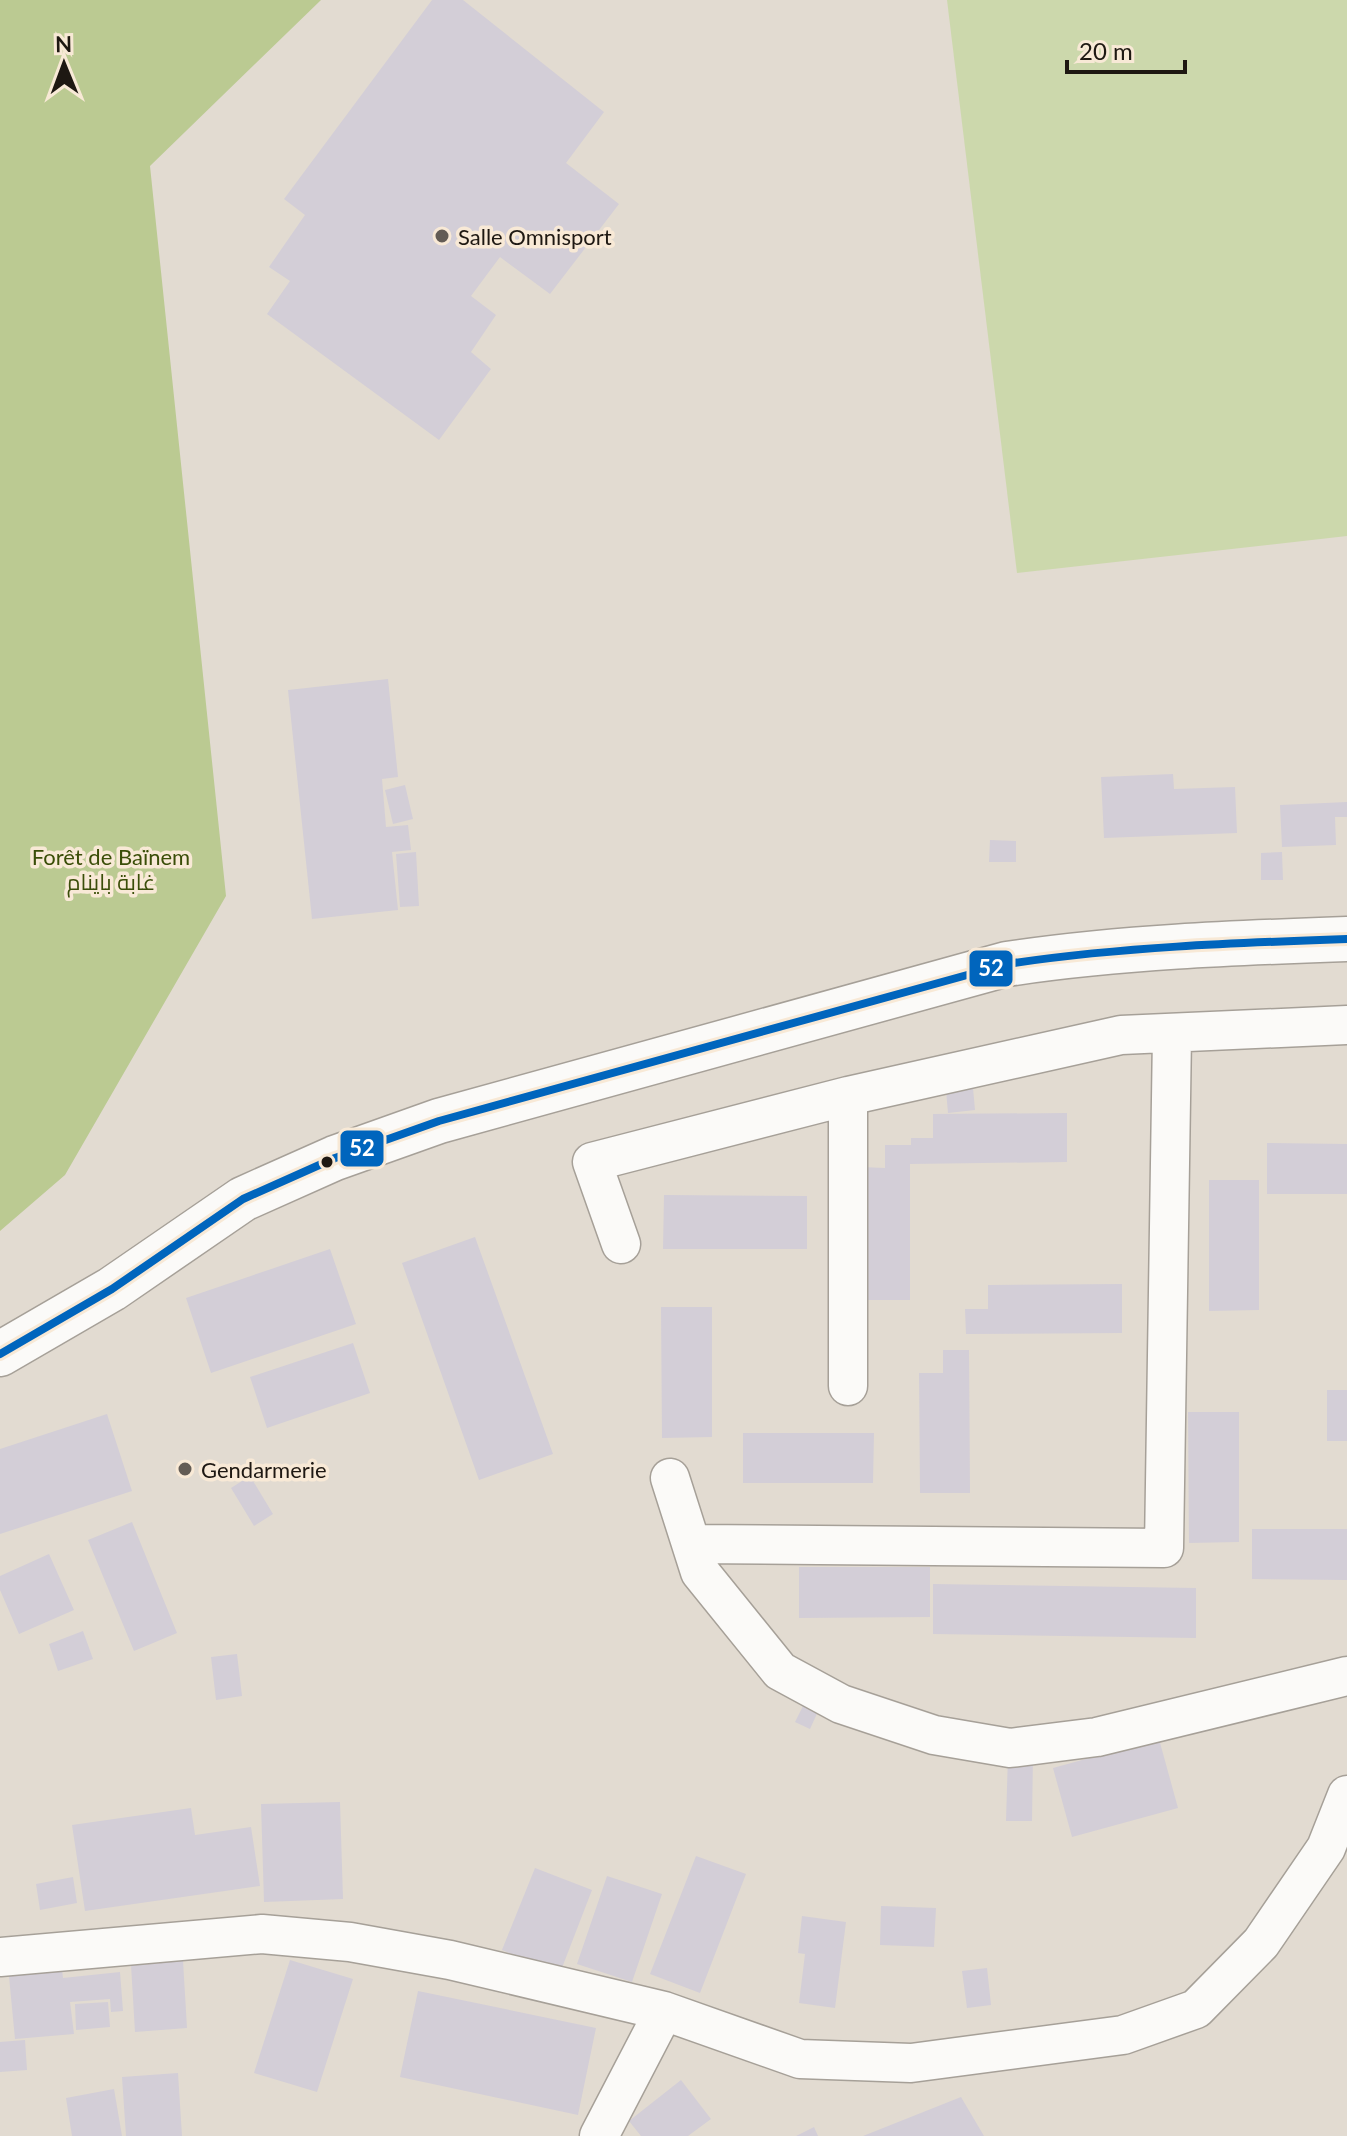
<svg xmlns="http://www.w3.org/2000/svg" width="1347" height="2136" font-family="Lato,Cairo,sans-serif">
	<style>
		.green { fill: #ccd8ac }
		.forest { fill: #bbca92 }
		.building { fill: #d3ced7 }
		.lines { fill: none; stroke-linecap: round; stroke-linejoin: round }
		.minor-casing { stroke: #a6a098; stroke-width: 41 }
		.primary-casing { stroke: #a6a098; stroke-width: 47 }
		.minor { stroke: #fbfaf8; stroke-width: 38 }
		.primary { stroke: #fbfaf8; stroke-width: 44 }
		.bus-1-casing { stroke: #f8e9d6; stroke-width: 14 }
		.bus-1 { stroke: #0065bd; stroke-width: 8 }
		.poi-dot { fill: #635c55; stroke: #f8e9d6; stroke-width: 3 }
		.bus-dot { fill: #1e1812; stroke: #f8e9d6; stroke-width: 3 }
		.labels { text-anchor: middle; dominant-baseline: central; stroke-width: 7; stroke-linejoin: round; paint-order: stroke }
		.poi-label { font-size: 22px; fill: #1e1812; stroke: #f8e9d6; text-anchor: start }
		.park-label { font-size: 22px; fill: #3a4e08; stroke: #f8e9d6 }
		.line-badge { stroke: #f8e9d6; stroke-width: 3 }
		.badge-label { font-size: 22px; text-anchor: middle; font-weight: bold; fill: #fff }
	</style>
	<rect width="100%" height="100%" fill="#e2dbd1"/>
	<path class="green" d="M 947,0 L 1347,0 L 1347,536 L 1017,573 Z"/>
	<path class="forest" d="M 0,0 L 321,0 L 150,166 L 226,896 L 65,1175 L 0,1231 Z"/>
	<path class="building" d="M 432,0 L 463,0 L 604,112 L 566,163 L 619,204 L 550,294 L 500,257 L 471,296 L 496,315 L 471,352 L 491,369 L 439,440 L 267,314 L 290,281 L 269,267 L 305,215 L 284,199 Z
		M 388,679 L 398,777 L 382,779 L 386,827 L 408,825 L 411,850 L 392,852 L 398,910 L 312,919 L 288,690 Z
		M 1173,774 L 1174,789 L 1235,787 L 1237,833 L 1104,838 L 1101,777 Z
		M 405,785 L 413,819 L 393,824 L 385,790 Z
		M 1347,802 L 1347,817 L 1335,817 L 1336,845 L 1282,847 L 1280,805 Z
		M 990,840 L 1016,841 L 1016,862 L 989,862 Z
		M 416,852 L 419,906 L 400,907 L 396,854 Z
		M 1282,852 L 1283,880 L 1261,880 L 1261,853 Z
		M 973,1088 L 975,1110 L 948,1113 L 946,1090 Z
		M 1067,1113 L 1067,1162 L 910,1164 L 910,1300 L 861,1300 L 861,1167 L 885,1168 L 885,1145 L 911,1145 L 911,1138 L 933,1138 L 933,1114 Z
		M 1267,1143 L 1347,1144 L 1347,1194 L 1267,1194 Z
		M 1209,1180 L 1259,1180 L 1259,1310 L 1209,1311 Z
		M 664,1195 L 807,1196 L 807,1249 L 663,1249 Z
		M 475,1237 L 553,1454 L 479,1480 L 402,1263 Z
		M 330,1249 L 356,1324 L 211,1373 L 186,1298 Z
		M 1122,1284 L 1122,1333 L 966,1334 L 965,1309 L 988,1309 L 988,1285 Z
		M 661,1307 L 712,1307 L 712,1437 L 662,1438 Z
		M 353,1343 L 370,1393 L 267,1428 L 250,1377 Z
		M 943,1350 L 969,1350 L 970,1493 L 920,1493 L 919,1373 L 943,1373 Z
		M 1327,1390 L 1347,1390 L 1347,1441 L 1327,1441 Z
		M 1188,1412 L 1239,1412 L 1239,1542 L 1189,1543 Z
		M 107,1414 L 132,1491 L 0,1534 L 0,1449 Z
		M 743,1433 L 874,1433 L 873,1483 L 743,1483 Z
		M 250,1476 L 273,1514 L 254,1526 L 231,1488 Z
		M 132,1522 L 177,1633 L 134,1651 L 88,1540 Z
		M 1252,1529 L 1347,1529 L 1347,1580 L 1252,1579 Z
		M 49,1554 L 74,1610 L 19,1634 L 0,1590 L 0,1576 Z
		M 799,1567 L 930,1567 L 930,1617 L 799,1618 Z
		M 933,1584 L 1196,1588 L 1196,1638 L 933,1634 Z
		M 83,1631 L 93,1659 L 58,1671 L 49,1644 Z
		M 237,1654 L 242,1696 L 216,1700 L 211,1657 Z
		M 806,1700 L 820,1707 L 810,1729 L 795,1722 Z
		M 1159,1739 L 1178,1808 L 1072,1837 L 1053,1768 Z
		M 1008,1755 L 1033,1755 L 1032,1821 L 1006,1821 Z
		M 340,1802 L 343,1899 L 264,1902 L 261,1804 Z
		M 191,1808 L 195,1835 L 251,1827 L 260,1886 L 85,1911 L 72,1825 Z
		M 696,1856 L 746,1874 L 700,1993 L 650,1974 Z
		M 535,1868 L 592,1890 L 560,1973 L 502,1950 Z
		M 607,1876 L 662,1894 L 632,1982 L 577,1964 Z
		M 73,1877 L 77,1903 L 40,1910 L 36,1884 Z
		M 881,1906 L 936,1908 L 934,1947 L 880,1945 Z
		M 802,1916 L 846,1922 L 835,2008 L 799,2003 L 805,1954 L 798,1953 Z
		M 182,1944 L 187,2028 L 135,2032 L 130,1948 Z
		M 290,1960 L 353,1979 L 317,2092 L 254,2073 Z
		M 61,1961 L 63,1978 L 120,1972 L 123,2011 L 111,2012 L 110,1999 L 70,2002 L 74,2034 L 15,2039 L 8,1966 Z
		M 987,1968 L 991,2005 L 967,2008 L 962,1971 Z
		M 418,1991 L 596,2028 L 578,2115 L 400,2077 Z
		M 108,2002 L 110,2027 L 76,2030 L 75,2004 Z
		M 25,2040 L 27,2070 L 0,2072 L 0,2042 Z
		M 178,2073 L 182,2136 L 126,2136 L 122,2077 Z
		M 681,2080 L 711,2119 L 688,2136 L 641,2136 L 629,2121 Z
		M 114,2089 L 122,2136 L 72,2136 L 66,2098 Z
		M 961,2097 L 984,2136 L 863,2136 Z
		M 814,2127 L 818,2136 L 796,2136 Z"/>
	<g class="lines">
		<defs>
			<path id="minor" d="M 621,1244 L 592,1162 L 848,1096 L 1121,1035 L 1347,1025
				M 848,1386 L 848,1096
				M 670,1478 L 700,1572 L 780,1671 L 841,1704 L 934,1735 L 1010,1748 L 1097,1737 L 1347,1676
				M 691,1544 L 1164,1548 L 1172,1035
				M 0,1957 L 262,1934 L 350,1942 L 450,1960 L 664,2011 L 800,2059 L 911,2063 L 1123,2035 L 1196,2009 L 1261,1943 L 1326,1848 L 1347,1795
				M 599,2136 L 664,2011"/>
			<path id="primary" d="M 0,1354 L 112,1289 L 243,1199 L 335,1158 L 439,1121 L 1007,964 C 1120,947 1233,943 1347,939"/>
		</defs>
		<use href="#minor" class="minor-casing"/>
		<use href="#primary" class="primary-casing"/>
		<use href="#minor" class="minor"/>
		<use href="#primary" class="primary"/>
		<defs>
			<path id="bus-1" d="M 0,1354 L 112,1289 L 243,1199 L 335,1158 L 439,1121 L 1007,964 C 1120,947 1233,943 1347,939"/>
		</defs>
		<use href="#bus-1" class="bus-1-casing"/>
		<use href="#bus-1" class="bus-1"/>
	</g>
	<g class="poi-dot">
		<circle cx="442" cy="236" r="8"/>
		<circle cx="185" cy="1469" r="8"/>
	</g>
	<circle class="bus-dot" cx="327" cy="1162" r="7"/>
	<g class="labels">
		<g class="poi-label">
			<text x="458" y="236">Salle Omnisport</text>
			<text x="201" y="1469">Gendarmerie</text>
		</g>
		<g class="park-label">
			<text x="111" y="856">Forêt de Baïnem<tspan x="111" dy="25">غابة باينام</tspan></text>
		</g>
	</g>
	<g class="line-badge">
		<rect x="968" y="949" width="46" height="39" rx="8" fill="#0065bd"/>
		<rect x="339" y="1129" width="46" height="39" rx="8" fill="#0065bd"/>
	</g>
	<g class="badge-label">
		<text x="991" y="976">52</text>
		<text x="362" y="1156">52</text>
	</g>
	<g transform="translate(64 64) rotate(359)" stroke="#f8e9d6" stroke-width="6" paint-order="stroke">
	<path d="M0-6L14 30L0 20L-14 30Z" fill="#1e1812"/>
	<text y="-12" font-size="22" font-weight="bold" text-anchor="middle" fill="#1e1812">N</text>
	</g>
	<path d="M1067 60v12h118v-12" fill="none" stroke="#1e1812" stroke-width="4"/>
	<text x="1079" y="60" font-size="24" fill="#1e1812" stroke="#f8e9d6" stroke-width="6" paint-order="stroke">20 m</text>
</svg>
